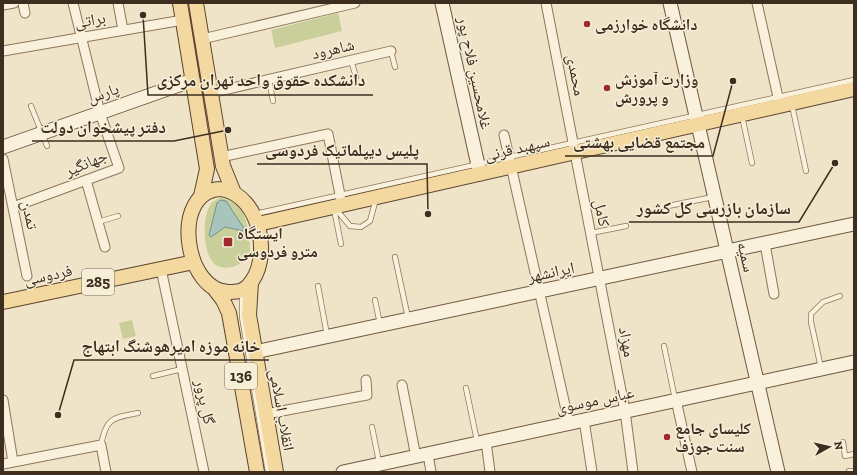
<svg xmlns="http://www.w3.org/2000/svg" width="857" height="475" font-family="'Zilla Slab','Noto Naskh Arabic',serif">
	<style>
		.green { fill: #c9cf9b }
		.water { fill: #a9c4bc; stroke: #6f938a }
		.lines { fill: none; stroke-linecap: round; stroke-linejoin: round }
		.lane-casing { stroke: #8d765c; stroke-width: 6 }
		.street-casing { stroke: #8d765c; stroke-width: 11 }
		.secondary-casing { stroke: #6f573f; stroke-width: 15 }
		.primary-casing { stroke: #5b4430; stroke-width: 16 }
		.lane { stroke: #faf1dc; stroke-width: 4.5 }
		.street { stroke: #faf1dc; stroke-width: 9 }
		.secondary { stroke: #faf1dc; stroke-width: 13 }
		.primary { stroke: #f3d9a0; stroke-width: 14 }
		.poi-dot { fill: #9e2a2b; stroke: #f7eed8; stroke-width: 1.5 }
		.labels { text-anchor: middle; dominant-baseline: central; stroke-width: 3; stroke-linejoin: round; paint-order: stroke }
		.shield { fill: #f7eed8; stroke: #756857; stroke-width: 1 }
		.shield-label { font-size: 15px; font-weight: bold; fill: #3d2e20 }
		.street-label { font-size: 16px; fill: #3d2e20; stroke: #f7eed8 }
		.poi-label { font-size: 16px; font-weight: bold; fill: #3d2e20; stroke: #f7eed8; text-anchor: start }
		.leader { fill: none; stroke: #3d2e20; stroke-width: 1.5 }
		.callout-dot { fill: #3d2e20; stroke: #f7eed8; stroke-width: 1.5 }
		.callout-label { font-size: 17px; text-anchor: middle; font-weight: bold; fill: #3d2e20; stroke: #f7eed8; stroke-width: 3; stroke-linejoin: round; paint-order: stroke }
	</style>
	<rect width="100%" height="100%" fill="#f0e4c8"/>
	<path class="green" d="M 338,13 L 342,31 L 275,48 L 271,30 Z
		M 222,197 C 246,197 251,236 250,255 C 242,266 222,274 212,261 C 203,250 202,215 211,204 C 214,200 218,199 222,197 Z
		M 132,320 L 136,336 L 123,339 L 119,323 Z"/>
	<path class="water" d="M 221,200 L 226,201 L 245,230 L 243,231 L 225,227 L 211,237 L 209,235 L 217,203 Z"/>
	<g class="lines">
		<defs>
			<path id="lane" d="M 391,51 L 395,67
				M 351,60 L 356,77
				M 269,80 L 273,101
				M 792,105 L 806,171
				M 31,106 L 47,146
				M 742,116 L 752,163
				M 668,206 L 713,197
				M 335,208 L 350,226 L 361,227 L 370,221 L 376,199
				M 334,209 L 341,244
				M 255,214 L 854,80
				M 98,222 L 118,216
				M 591,233 L 626,226
				M 395,257 L 408,318
				M 318,286 L 327,335
				M 242,292 L 242,317 L 268,472
				M 375,300 L 380,324
				M 664,346 L 675,399
				M 821,368 L 811,322 L 811,314 L 823,302 L 840,296
				M 153,376 L 182,369
				M 466,388 L 477,441
				M 372,427 L 379,462
				M 843,442 L 845,456 L 854,454
				M 101,445 C 106,418 112,418 138,413
				M 849,471 L 854,471"/>
			<path id="street" d="M 23,3 L 25,13
				M 118,3 L 123,30
				M 546,3 L 625,411 L 633,472
				M 757,3 L 780,106
				M 3,5 L 14,3
				M 202,39 L 355,3
				M 3,51 L 183,20
				M 211,93 L 391,51
				M 504,135 L 569,423
				M 221,157 L 328,134 L 342,205
				M 3,159 L 27,276
				M 86,180 L 105,247
				M 13,207 L 119,168 L 100,113 L 73,3
				M 765,244 L 774,294
				M 161,269 L 204,472
				M 402,385 L 416,457
				M 3,400 L 13,462
				M 676,400 L 692,472
				M 266,414 L 367,395 L 366,380
				M 584,420 L 592,472
				M 486,441 L 490,472
				M 428,454 L 431,472
				M 3,464 L 101,445 L 106,472"/>
			<path id="secondary" d="M 442,3 L 480,174
				M 670,3 L 778,472
				M 3,147 L 193,80
				M 255,352 L 854,224
				M 343,472 L 854,362"/>
			<path id="primary" d="M 180,3 L 207,169 L 201,196
				M 196,3 L 223,166 L 234,193
				M 222,189 C 261,196 273,260 248,286 C 244,290 237,292 231,292 C 184,295 169,189 222,189 Z
				M 258,224 L 854,89
				M 251,282 L 249,315 L 276,472
				M 213,287 L 223,300 L 229,313 L 257,472
				M 3,302 L 194,262"/>
		</defs>
		<use href="#lane" class="lane-casing"/>
		<use href="#street" class="street-casing"/>
		<use href="#secondary" class="secondary-casing"/>
		<use href="#primary" class="primary-casing"/>
		<use href="#lane" class="lane"/>
		<use href="#street" class="street"/>
		<use href="#secondary" class="secondary"/>
		<use href="#primary" class="primary"/>
	</g>
	<g class="poi-dot">
		<circle cx="587" cy="24" r="4"/>
		<circle cx="607" cy="88" r="4"/>
		<rect x="223" y="237" width="10" height="10" rx="2"/>
		<circle cx="667" cy="437" r="4"/>
	</g>
	<g class="labels">
		<g class="shield">
			<rect x="82" y="269" width="32" height="26" rx="3"/>
			<rect x="225" y="363" width="32" height="26" rx="3"/>
		</g>
		<g class="shield-label">
			<text x="98" y="282">285</text>
			<text x="241" y="376">136</text>
		</g>
		<g class="street-label">
			<text transform="translate(90 20) rotate(-10)">براتی</text>
			<text transform="translate(333 49) rotate(-13)">شاهرود</text>
			<text transform="translate(475 73) rotate(78)">غلامحسین فلاح‌ پور</text>
			<text transform="translate(576 75) rotate(79)">محمدی</text>
			<text transform="translate(103 93) rotate(-19)">پارس</text>
			<text transform="translate(517 148) rotate(-13)">سپهبد قرنی</text>
			<text transform="translate(86 163) rotate(-23)">جهانگیر</text>
			<text transform="translate(602 213) rotate(79)">کامل</text>
			<text transform="translate(30 215) rotate(78)">تمدن</text>
			<text transform="translate(746 257) rotate(77)">سمیه</text>
			<text transform="translate(551 272) rotate(-12)">ایرانشهر</text>
			<text transform="translate(48 275) rotate(-12)">فردوسی</text>
			<text transform="translate(627 342) rotate(79)">مهزاد</text>
			<text transform="translate(595 400) rotate(-12)">عباس موسوی</text>
			<text transform="translate(205 402) rotate(78)">گل پرور</text>
			<text transform="translate(282 410) rotate(80)">انقلاب اسلامی</text>
		</g>
		<g class="poi-label">
			<text x="595" y="24">دانشگاه خوارزمی</text>
			<text x="615" y="79">وزارت آموزش<tspan x="615" dy="18">و پرورش</tspan></text>
			<text x="237" y="233">ایستگاه<tspan x="237" dy="18">مترو فردوسی</tspan></text>
			<text x="675" y="428">کلیسای جامع<tspan x="675" dy="18">سنت جوزف</tspan></text>
		</g>
	</g>
	<path class="leader" d="M143 15L148 95H373M228 130L174 141H32M733 81L713 156H565M428 214L427 164H257M835 163L799 222H629M58 415L74 360H269"/>
	<g class="callout-dot">
		<circle cx="143" cy="15" r="4"/>
		<circle cx="228" cy="130" r="4"/>
		<circle cx="733" cy="81" r="4"/>
		<circle cx="428" cy="214" r="4"/>
		<circle cx="835" cy="163" r="4"/>
		<circle cx="58" cy="415" r="4"/>
	</g>
	<g class="callout-label">
		<text x="261" y="86">دانشکده حقوق واحد تهران مرکزی</text>
		<text x="103" y="133">دفتر پیشخوان دولت</text>
		<text x="639" y="148">مجتمع قضایی بهشتی</text>
		<text x="342" y="156">پلیس دیپلماتیک فردوسی</text>
		<text x="714" y="214">سازمان بازرسی کل کشور</text>
		<text x="171" y="352">خانه موزه امیرهوشنگ ابتهاج</text>
	</g>
	<rect width="857" height="475" fill="none" stroke="#3d2e20" stroke-width="8"/>
	<g transform="translate(829 447) rotate(82)" stroke="#f7eed8" stroke-width="3" paint-order="stroke">
	<path d="M0-3L7 15L0 10L-7 15Z" fill="#3d2e20"/>
	<text y="-6" font-size="11" font-weight="bold" text-anchor="middle" fill="#3d2e20">N</text>
	</g>
</svg>
